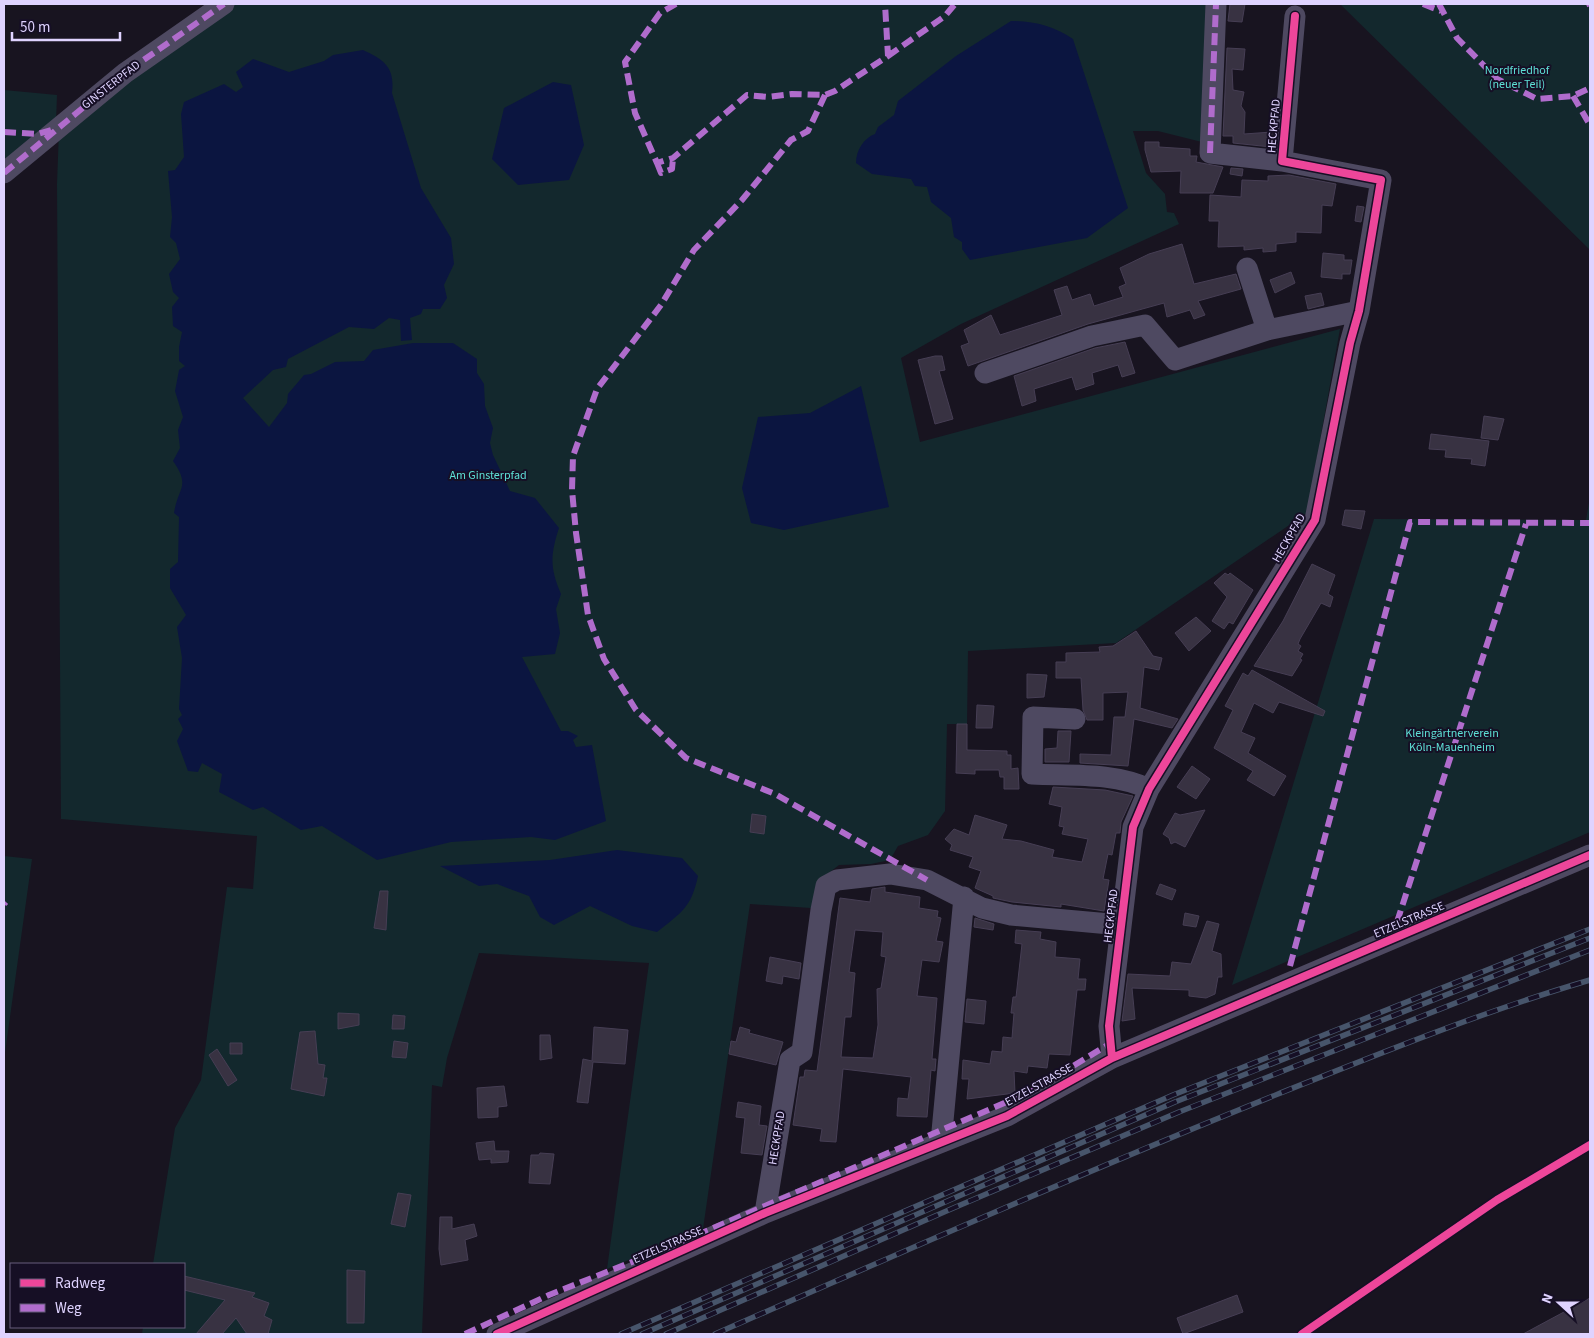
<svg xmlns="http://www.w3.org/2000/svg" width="1594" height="1338" font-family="'Source Sans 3',sans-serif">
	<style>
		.green { fill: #13282d }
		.water { fill: #0b1540 }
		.building { fill: #383242; stroke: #463e54; fill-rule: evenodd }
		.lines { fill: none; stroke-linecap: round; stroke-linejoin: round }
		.minor { stroke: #4e4961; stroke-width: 21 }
		.rail-casing { stroke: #47556b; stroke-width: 5.5 }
		.rail { stroke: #160f25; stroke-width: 4; stroke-dasharray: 11; stroke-linecap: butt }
		.quiet { stroke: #b06ccc; stroke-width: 6; stroke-dasharray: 12 6; stroke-linecap: butt }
		.cycleway-casing { stroke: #160f25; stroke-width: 11 }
		.cycleway { stroke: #ed469a; stroke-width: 8 }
		.labels { text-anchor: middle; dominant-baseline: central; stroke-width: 4; stroke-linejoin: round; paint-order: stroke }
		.park-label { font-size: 12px; fill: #5ee0d6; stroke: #160f25 }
		.street-label { font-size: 12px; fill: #dfd3ff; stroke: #160f25 }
	</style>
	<rect width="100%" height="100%" fill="#181420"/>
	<path class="green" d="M 232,4 L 1218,4 L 1206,143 L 1158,131 L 1133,131 L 1146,173 L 1165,194 L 1167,212 L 1174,213 L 1179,224 L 961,324 L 901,358 L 920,442 L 1340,329 L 1307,513 L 1116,643 L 968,651 L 967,724 L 947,724 L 945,811 L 928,835 L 898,846 L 890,860 L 871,864 L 839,865 L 820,880 L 811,908 L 750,904 L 703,1229 L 607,1269 L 649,963 L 479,953 L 447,1058 L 442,1087 L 432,1085 L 422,1334 L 142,1334 L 143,1327 L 184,1327 L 184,1264 L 153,1264 L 175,1128 L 201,1080 L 227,887 L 253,889 L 257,836 L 61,819 L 57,184 L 59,130 Z
		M 1340,4 L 1590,4 L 1590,250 Z
		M 4,90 L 57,95 L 56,122 L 4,168 Z
		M 1590,497 L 1590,832 L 1232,985 L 1374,519 L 1586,520 Z
		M 4,856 L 32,859 L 4,1060 Z"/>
	<path class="water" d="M 1011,21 C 1034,21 1054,26 1073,39 L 1128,208 L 1087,238 L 970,260 L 962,249 L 962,242 L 954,237 L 951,218 L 931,202 L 927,187 L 915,186 L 911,179 L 872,174 L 856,163 C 856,150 864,138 875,134 L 878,127 L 894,115 L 898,101 L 956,56 Z
		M 363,50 C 385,60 395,68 392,93 L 421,188 L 451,238 L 454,264 L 444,285 L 447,298 L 440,309 L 423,309 L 421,314 L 410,318 L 412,340 L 401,341 L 400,320 L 389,318 L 374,329 L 349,327 L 288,359 L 286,367 L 273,370 L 243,398 L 269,427 L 287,403 L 288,394 L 304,375 L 311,374 L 335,362 L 364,361 L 373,350 L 413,343 L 453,343 L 477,359 L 477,373 L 484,384 L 485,406 L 493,428 L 490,443 L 493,455 L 510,491 L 535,498 L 559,528 C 550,556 550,568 561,594 L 556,609 L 560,633 L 555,654 L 522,657 L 561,731 L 568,731 L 578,736 L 573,740 L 576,747 L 592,745 L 606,821 L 555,840 L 531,837 L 451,842 L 377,860 L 322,826 L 301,830 L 263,807 L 253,810 L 219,792 L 222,774 L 202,763 L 198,772 L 188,771 L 177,741 L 183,729 L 178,719 L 182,715 L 179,709 L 182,658 L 177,627 L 186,615 L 170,588 L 170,569 L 178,562 L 179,517 L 174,513 C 178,487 191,487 173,461 L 180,448 L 178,430 L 183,417 L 175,391 L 179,370 L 185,366 L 179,361 L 179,347 L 182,332 L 173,326 L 172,307 L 179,298 L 173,292 L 169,274 L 180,259 L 176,243 L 170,237 L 172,217 L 168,171 L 175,170 L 184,157 L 181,114 L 184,102 L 224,84 L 236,92 L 243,87 L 236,72 L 253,59 L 289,72 L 324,61 L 333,55 Z
		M 553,82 L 571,85 L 584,145 L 569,180 L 518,185 L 492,159 L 504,108 Z
		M 861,386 L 889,507 L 784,530 L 751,523 L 742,488 L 758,417 L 810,413 Z
		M 617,850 L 682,858 L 698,876 C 691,908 682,912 657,932 L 632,926 L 590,906 L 554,925 L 540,917 L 529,896 L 497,884 L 479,886 L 440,866 L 550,860 Z"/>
	<path class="building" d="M 1230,4 L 1245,4 L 1242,22 L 1228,21 Z
		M 1227,48 L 1245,49 L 1243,70 L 1232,69 L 1233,90 L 1244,92 L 1241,106 L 1245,112 L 1244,134 L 1272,132 L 1271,147 L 1233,143 L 1233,136 L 1223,136 Z
		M 1145,142 L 1159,142 L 1159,147 L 1190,149 L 1190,156 L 1197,156 L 1196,162 L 1223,167 L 1213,193 L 1180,193 L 1181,171 L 1151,172 L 1145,150 Z
		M 1231,168 L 1243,169 L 1242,176 L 1230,174 Z
		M 1289,175 L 1336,184 L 1332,206 L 1322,205 L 1321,233 L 1296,232 L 1296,242 L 1276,244 L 1276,251 L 1263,252 L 1263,248 L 1244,250 L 1244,246 L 1218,247 L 1219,221 L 1209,221 L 1210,195 L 1241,197 L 1242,180 L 1268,181 L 1268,176 Z
		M 1357,206 L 1364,207 L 1361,222 L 1355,221 Z
		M 1182,244 L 1194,284 L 1236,274 L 1241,289 L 1198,301 L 1205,315 L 1194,319 L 1190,310 L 1167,317 L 1164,303 L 1088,324 L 968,366 L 961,346 L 969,343 L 964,330 L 991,315 L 1000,335 L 1062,315 L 1054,290 L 1067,286 L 1072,300 L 1090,294 L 1094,306 L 1123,297 L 1119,287 L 1126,284 L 1120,268 L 1149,254 Z
		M 1323,253 L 1344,255 L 1344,260 L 1352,260 L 1350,274 L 1342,274 L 1342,279 L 1321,277 Z
		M 1291,272 L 1295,283 L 1275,293 L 1270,280 Z
		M 1321,293 L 1324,305 L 1308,309 L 1305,296 Z
		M 1125,342 L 1135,373 L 1122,377 L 1118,365 L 1092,373 L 1094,384 L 1076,390 L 1072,377 L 1034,389 L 1036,401 L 1022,406 L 1014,376 L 1095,348 Z
		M 935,356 L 942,356 L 945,370 L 939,371 L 953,419 L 935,424 L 918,360 Z
		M 1484,416 L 1504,419 L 1498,440 L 1481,438 Z
		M 1431,434 L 1489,441 L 1485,466 L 1471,464 L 1472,459 L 1445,457 L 1446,450 L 1429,449 Z
		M 1345,510 L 1365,511 L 1361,529 L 1342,525 Z
		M 1312,564 L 1335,575 L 1328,594 L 1333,597 L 1330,607 L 1321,603 L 1300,639 L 1298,644 L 1301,646 L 1298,651 L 1303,654 L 1300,659 L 1302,660 L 1292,676 L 1254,666 L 1283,621 Z
		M 1225,573 L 1228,575 L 1230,573 L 1253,590 L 1233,624 L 1229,622 L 1224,629 L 1212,621 L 1227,597 L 1214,583 Z
		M 1196,617 L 1211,631 L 1189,651 L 1175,633 Z
		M 1136,631 L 1153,656 L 1162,658 L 1159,670 L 1144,667 L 1140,708 L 1178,719 L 1172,728 L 1134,719 L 1128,766 L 1080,763 L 1080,754 L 1111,755 L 1114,717 L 1125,717 L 1128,692 L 1103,693 L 1103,720 L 1087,720 L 1083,710 L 1081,678 L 1056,678 L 1056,662 L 1066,662 L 1066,653 L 1100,652 L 1099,647 L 1113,646 Z
		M 1252,670 L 1325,711 L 1323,716 L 1279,702 L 1273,713 L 1254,703 L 1241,732 L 1255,738 L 1248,753 L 1286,776 L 1274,796 L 1247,780 L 1253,771 L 1214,748 L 1233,710 L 1225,706 L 1243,673 L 1248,676 Z
		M 1027,674 L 1047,675 L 1044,697 L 1027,698 Z
		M 977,705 L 994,706 L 992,728 L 976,728 Z
		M 957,724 L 967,724 L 967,750 L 1007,751 L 1007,755 L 1011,755 L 1011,769 L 1018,768 L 1019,789 L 1004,789 L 1004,777 L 1000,777 L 999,770 L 975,770 L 975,774 L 956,773 Z
		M 1058,731 L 1071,731 L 1069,762 L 1045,762 L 1045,749 L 1057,748 Z
		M 1192,766 L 1210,779 L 1196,799 L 1177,787 Z
		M 1053,787 L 1105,790 L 1133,796 L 1121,822 L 1120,833 L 1116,833 L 1112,855 L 1108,854 L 1103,879 L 1109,880 L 1104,911 L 1061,904 L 1061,907 L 1012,902 L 993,898 L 993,896 L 975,888 L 981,871 L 969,867 L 973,857 L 950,850 L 952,845 L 945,839 L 954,829 L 969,835 L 975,815 L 1007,825 L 1002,839 L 1021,841 L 1054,850 L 1052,857 L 1082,862 L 1088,839 L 1062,834 L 1064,827 L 1059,826 L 1062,807 L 1049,804 Z
		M 1205,810 L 1185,847 L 1175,842 L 1171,844 L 1169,838 L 1163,834 L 1175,813 L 1180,815 Z
		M 752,814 L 766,816 L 764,834 L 750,832 Z
		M 1160,884 L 1176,890 L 1172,900 L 1156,894 Z
		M 885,887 L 885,892 L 920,897 L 919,908 L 938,911 L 937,917 L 941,918 L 936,941 L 943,942 L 939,962 L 922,960 L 917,996 L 937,998 L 932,1059 L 936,1059 L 935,1071 L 931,1070 L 927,1117 L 897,1116 L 898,1098 L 908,1099 L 911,1077 L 843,1069 L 836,1142 L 820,1141 L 822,1129 L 793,1125 L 800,1077 L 804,1077 L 805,1070 L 817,1071 L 840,898 L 870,902 L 872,889 ZM 855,930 L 883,932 L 881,956 L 886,957 L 881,988 L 877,989 L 878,1025 L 873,1058 L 841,1057 L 845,1017 L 851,1017 L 855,973 L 849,972 Z
		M 380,891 L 388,891 L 386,930 L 374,928 Z
		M 1185,913 L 1199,916 L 1196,927 L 1183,925 Z
		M 975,918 L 994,924 L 993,930 L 974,927 Z
		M 1207,921 L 1219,924 L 1212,951 L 1221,954 L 1222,977 L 1218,977 L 1215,994 L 1206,998 L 1189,996 L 1189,990 L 1132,988 L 1135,1019 L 1122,1021 L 1128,974 L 1170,976 L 1172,962 L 1191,964 Z
		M 1016,930 L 1041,932 L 1040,939 L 1056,942 L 1055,957 L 1080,959 L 1078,979 L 1086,979 L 1085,990 L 1077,990 L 1070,1055 L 1049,1054 L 1047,1068 L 1028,1066 L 1027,1073 L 1014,1071 L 1015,1093 L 967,1099 L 969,1079 L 962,1079 L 963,1060 L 990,1064 L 992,1051 L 1002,1052 L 1003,1037 L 1012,1038 L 1014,1013 L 1011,1013 L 1013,997 L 1016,997 L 1022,944 L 1015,943 Z
		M 770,957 L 801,963 L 799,979 L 783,976 L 782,984 L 766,981 Z
		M 967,999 L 986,1001 L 984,1024 L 965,1022 Z
		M 338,1013 L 359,1014 L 359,1025 L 338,1029 Z
		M 393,1015 L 405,1016 L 404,1029 L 392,1029 Z
		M 594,1027 L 628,1030 L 625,1064 L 593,1062 L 588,1103 L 577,1102 L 583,1059 L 592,1061 Z
		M 740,1027 L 750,1030 L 749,1033 L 783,1042 L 776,1065 L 729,1054 L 731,1041 L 736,1042 Z
		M 315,1031 L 318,1064 L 325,1065 L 323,1078 L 327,1078 L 324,1096 L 291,1089 L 300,1032 Z
		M 540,1035 L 550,1035 L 552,1058 L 540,1060 Z
		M 394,1041 L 408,1043 L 406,1058 L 392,1057 Z
		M 230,1043 L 242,1043 L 242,1054 L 230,1054 Z
		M 217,1049 L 237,1080 L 228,1086 L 209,1055 Z
		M 504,1086 L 507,1106 L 498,1107 L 498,1117 L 478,1118 L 477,1088 Z
		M 738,1102 L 761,1106 L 759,1125 L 767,1126 L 762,1155 L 741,1153 L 745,1118 L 736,1117 Z
		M 494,1141 L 495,1151 L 509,1151 L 508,1162 L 491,1163 L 491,1159 L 479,1160 L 476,1143 Z
		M 540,1153 L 554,1154 L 550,1184 L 529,1183 L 531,1155 L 539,1155 Z
		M 398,1193 L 411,1195 L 405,1227 L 391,1224 Z
		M 440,1217 L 452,1217 L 452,1229 L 474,1224 L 477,1236 L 465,1240 L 468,1260 L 441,1265 L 439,1249 Z
		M 347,1270 L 365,1271 L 364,1323 L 347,1323 Z
		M 184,1276 L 255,1293 L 252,1297 L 269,1303 L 264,1316 L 272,1320 L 268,1334 L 247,1334 L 236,1318 L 222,1334 L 196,1334 L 225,1300 L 184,1290 Z
		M 1237,1295 L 1243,1312 L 1183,1334 L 1177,1318 Z
		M 1590,1298 L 1590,1334 L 1523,1334 Z"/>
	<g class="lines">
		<path class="minor" d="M 1216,4 L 1210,153 L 1282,161
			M 4,173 L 125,73 L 224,4
			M 1247,268 L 1267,330
			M 985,373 L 1092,336 L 1145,325 L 1175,360 L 1267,330 L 1359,311
			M 1075,719 L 1033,717 L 1032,774 C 1070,776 1114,772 1149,789
			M 1112,1058 L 1109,1026 L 1133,827 L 1149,789 L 1315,520 L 1350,343 L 1359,311 L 1381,180 L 1282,161 L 1295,16
			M 941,1142 L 964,897
			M 765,1213 L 790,1060 L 802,1052 L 821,910 L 826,886 L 837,880 L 890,874 L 927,880 L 982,908 L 1011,915 L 1121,925
			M 497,1334 L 765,1213 L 1007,1116 L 1112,1058 L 1590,855"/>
		<defs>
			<path id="rail" d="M 621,1334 L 1173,1095 L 1590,929
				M 642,1334 L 1175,1102 L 1590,938
				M 666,1334 L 951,1209 L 1179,1112 L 1590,950
				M 715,1334 C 902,1252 1089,1170 1278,1094 C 1381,1053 1484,1011 1590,980"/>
		</defs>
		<use href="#rail" class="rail-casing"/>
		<use href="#rail" class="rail"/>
		<path class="quiet" d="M 676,4 L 660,13 L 625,62 L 635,113 L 657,163 L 673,158 L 747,95 L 768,97 L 792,94 L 825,95 L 835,91 L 888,56 L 885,4
			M 1423,4 L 1441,11
			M 1439,4 L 1457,38 L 1497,79 L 1537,99 L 1573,96 L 1590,88
			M 1589,4 L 1590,6
			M 888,56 L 945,16 L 955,4
			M 825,95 L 808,131 L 791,140 L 742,200 L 694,250 L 661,305 L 597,389 L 573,456 L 572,490 L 576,533 L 588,615 L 604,659 L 636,710 L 686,758 L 775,794 L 927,880
			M 1573,96 L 1590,125
			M 4,132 L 38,134 L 51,130
			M 1210,153 L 1216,4
			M 657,163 L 661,173 L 672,169 L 673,158
			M 4,173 L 125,73 L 224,4
			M 4,904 L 6,902
			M 1397,922 L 1526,524
			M 1290,966 L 1410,522 L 1590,523
			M 465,1334 L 549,1295 L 667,1248 L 1030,1092 L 1111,1043"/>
		<defs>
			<path id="cycleway" d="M 1112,1058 L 1109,1026 L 1133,827 L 1149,789 L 1315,520 L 1350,343 L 1359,311 L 1381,180 L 1282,161 L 1295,16
				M 497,1334 L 765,1213 L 1007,1116 L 1112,1058 L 1590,855
				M 1302,1334 L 1497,1200 L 1590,1145"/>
		</defs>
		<use href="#cycleway" class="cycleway-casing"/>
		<use href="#cycleway" class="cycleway"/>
	</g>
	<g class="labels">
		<g class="park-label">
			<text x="1517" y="70">Nordfriedhof<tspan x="1517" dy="14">(neuer Teil)</tspan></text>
			<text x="488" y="475">Am Ginsterpfad</text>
			<text x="1452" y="733">Kleingärtnerverein<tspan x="1452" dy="14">Köln-Mauenheim</tspan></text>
		</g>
		<g class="street-label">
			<text transform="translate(111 85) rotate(-38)">GINSTERPFAD</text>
			<text transform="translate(1274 126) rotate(-85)">HECKPFAD</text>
			<text transform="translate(1289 538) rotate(-60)">HECKPFAD</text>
			<text transform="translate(1111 916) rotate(-83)">HECKPFAD</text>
			<text transform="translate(1409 920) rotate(-23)">ETZELSTRASSE</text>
			<text transform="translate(1039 1085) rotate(-29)">ETZELSTRASSE</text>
			<text transform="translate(777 1138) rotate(-81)">HECKPFAD</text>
			<text transform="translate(668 1245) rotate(-24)">ETZELSTRASSE</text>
		</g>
	</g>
	<rect width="1594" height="1338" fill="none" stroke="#dfd3ff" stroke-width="10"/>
	<rect x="10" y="1263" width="175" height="65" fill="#160f25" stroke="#665d7c"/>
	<rect x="20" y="1279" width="25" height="8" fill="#ed469a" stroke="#665d7c"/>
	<text x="55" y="1288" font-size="15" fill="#dfd3ff">Radweg</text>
	<rect x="20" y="1304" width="25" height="8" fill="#b06ccc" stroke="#665d7c"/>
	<text x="55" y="1313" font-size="15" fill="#dfd3ff">Weg</text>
	<g transform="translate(1559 1303) rotate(291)" stroke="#160f25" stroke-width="4" paint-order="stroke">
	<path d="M0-4L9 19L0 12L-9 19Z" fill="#dfd3ff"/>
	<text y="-8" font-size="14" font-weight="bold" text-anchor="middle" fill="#dfd3ff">N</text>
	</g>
	<path d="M12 32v8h108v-8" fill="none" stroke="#dfd3ff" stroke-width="2.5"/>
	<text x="20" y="32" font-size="15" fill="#dfd3ff" stroke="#160f25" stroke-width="4" paint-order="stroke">50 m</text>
</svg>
